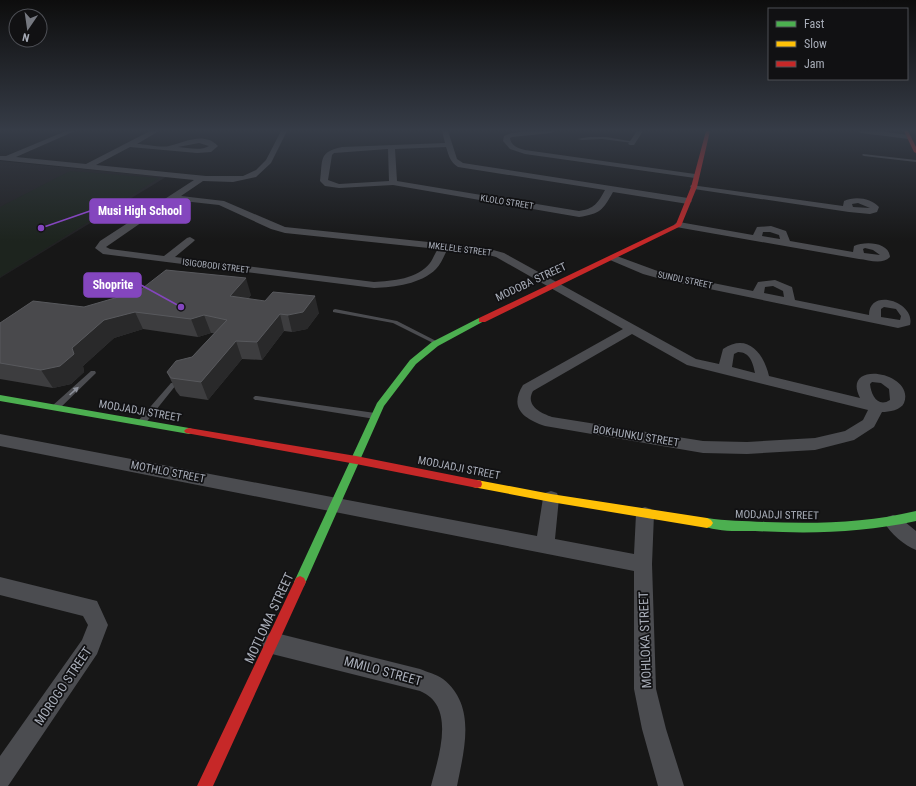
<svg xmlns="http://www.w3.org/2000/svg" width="916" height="786" font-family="'Roboto Condensed',sans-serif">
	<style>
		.built { fill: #212123 }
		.green { fill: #1d241e }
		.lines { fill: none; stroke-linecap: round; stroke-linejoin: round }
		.lane { fill: #4b4c50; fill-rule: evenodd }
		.street { fill: #4b4c50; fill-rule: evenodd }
		.fast { fill: #4caf50; fill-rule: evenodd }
		.slow { fill: #ffc107; fill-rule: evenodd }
		.jam { fill: #c62828; fill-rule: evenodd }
		.wall { fill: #3d3d3f }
		.shaded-wall { fill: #29292a }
		.building { fill: #49494c; stroke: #58595d }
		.oneway { fill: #8c9099 }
		.labels { text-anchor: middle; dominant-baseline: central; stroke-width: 3.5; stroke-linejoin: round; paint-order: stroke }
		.far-street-label { font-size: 9px; fill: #a8adb8; stroke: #111113 }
		.street-label { font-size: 11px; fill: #a8adb8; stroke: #111113 }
		.near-street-label { font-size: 13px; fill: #a8adb8; stroke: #111113 }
		.leader { fill: none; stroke: #8446be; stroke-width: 1.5 }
		.callout-dot { fill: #8446be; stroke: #111113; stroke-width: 1.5 }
		.callout { fill: #8446be; stroke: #8446be; stroke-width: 1.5 }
		.callout-label { font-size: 12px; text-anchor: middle; font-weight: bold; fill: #fff }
	</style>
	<rect width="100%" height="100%" fill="#171717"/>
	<path class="built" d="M 0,161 L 166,177 L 0,278 Z"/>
	<path class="green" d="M 70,171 L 159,178 L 0,277 L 0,207 Z"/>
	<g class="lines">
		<path class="lane" d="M 589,137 L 606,137 L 635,142 L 633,143 L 602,139 L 582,140 L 577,139 Z
			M 863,154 L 916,160 L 916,162 L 864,156 L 862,155 Z
			M 335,309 L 397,321 L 440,343 L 437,345 L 393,323 L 333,312 L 333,310 Z
			M 91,371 L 95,371 L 96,373 L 58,410 L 52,410 L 51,408 L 52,406 Z
			M 171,383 L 175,383 L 176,385 L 144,425 L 138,425 L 137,423 L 138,421 Z
			M 255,396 L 257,396 L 375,413 L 379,416 L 375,419 L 257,400 L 255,400 L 253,398 Z"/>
		<path class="street" d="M 66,131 L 75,131 L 16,157 L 86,164 L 150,131 L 159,131 L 137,144 C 145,144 161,148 169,146 C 184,143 203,131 218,146 L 211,152 L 197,153 L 130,147 L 96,165 L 206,176 L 243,176 L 256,170 L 266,160 L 281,131 L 287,131 L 271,163 L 256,177 L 233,182 L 203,181 L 181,196 L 224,201 L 285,227 L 486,248 L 504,253 L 696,359 L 719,364 L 723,349 C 748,332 764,354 769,376 L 860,398 C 840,359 916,372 904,403 C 901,410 889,412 882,412 L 874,427 L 854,440 L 815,450 L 747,454 L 703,453 L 545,426 C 523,418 509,408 523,385 L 623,329 L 496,257 L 485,254 L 447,250 C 444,256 441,264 436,269 C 421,284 395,287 374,288 L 103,254 L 95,248 L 100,241 L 194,180 L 0,160 L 0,156 L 6,156 ZM 199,143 L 209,146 C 201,151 188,148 178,147 ZM 174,200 L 219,205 L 271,229 L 285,233 L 438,249 C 435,253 433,259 430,263 C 418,279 392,281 374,282 L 175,257 L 193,242 L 195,240 L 190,237 L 187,238 L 164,256 L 110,249 L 106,247 ZM 632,334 L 687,365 L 868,410 L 863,420 L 845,431 L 815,438 L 747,442 L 703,441 L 552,417 C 540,413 525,405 533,391 ZM 738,352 C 750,352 753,363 755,373 L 732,367 L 734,354 ZM 872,382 L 881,383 L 889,389 L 890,400 C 878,408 871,395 870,384 Z
			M 442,131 L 448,131 L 457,159 L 463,163 L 688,198 L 692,201 L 688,204 L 613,192 C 603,210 600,214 579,217 L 393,185 L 339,188 L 325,186 L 320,181 C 323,160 318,152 342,147 L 445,143 ZM 446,147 C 449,156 450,162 458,167 L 605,190 C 598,203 594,209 579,211 L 397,181 L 395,149 ZM 388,149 L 389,181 L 339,184 L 328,180 L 332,155 L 334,153 Z
			M 528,131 L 554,131 L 551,133 L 512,137 L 510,138 C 511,146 518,148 525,150 L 695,174 L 699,176 L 695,178 L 525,154 L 510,149 L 503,141 L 504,136 L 511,133 Z
			M 637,131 L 643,131 L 634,145 L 630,145 L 628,144 Z
			M 858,131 L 879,131 L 909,135 L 912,137 L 909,139 L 861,133 Z
			M 691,185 L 843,206 L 844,201 C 855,196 871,198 879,207 L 877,212 L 870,214 L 849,212 L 694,189 L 690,187 ZM 858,203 L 870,208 L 853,207 L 852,204 Z
			M 679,222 L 753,235 L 757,227 L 771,226 L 786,231 L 790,241 L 853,252 L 854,246 C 865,241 889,242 890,257 C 882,265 869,260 859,259 L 676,227 L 674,225 L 676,223 ZM 763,232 L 770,232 L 779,235 L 780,239 L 762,236 ZM 865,248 L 873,250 L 880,255 L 864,253 L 863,249 Z
			M 614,255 L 663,273 L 753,291 L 758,282 L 775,280 L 792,287 L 795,300 L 869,315 C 869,287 916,302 910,325 L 898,328 L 661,279 L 643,274 L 610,260 L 609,258 L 610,256 ZM 773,286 L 783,291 L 784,297 L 764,293 L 765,287 ZM 884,307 L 896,309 L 901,316 L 900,320 L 881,317 L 881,309 Z
			M 0,434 L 537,536 L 543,498 L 545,493 L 551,491 L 557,493 L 559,498 L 555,539 L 634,554 L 636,514 L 639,509 L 645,507 L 651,509 L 654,514 L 652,564 L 656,689 L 666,729 L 684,786 L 658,786 L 642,729 L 634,689 L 634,571 L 0,446 Z
			M 893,515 L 899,517 L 916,531 L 916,550 C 905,546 890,533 884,522 L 887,517 Z
			M 0,577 L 97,601 L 108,625 L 97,654 L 8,786 L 0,786 L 0,756 L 82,640 L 88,625 L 83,616 L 0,595 Z
			M 272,632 L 420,669 C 427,672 436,674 443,679 C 477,706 464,750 457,786 L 431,786 C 438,758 457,706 420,691 L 272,654 L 265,650 L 261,643 L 265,636 Z"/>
		<path class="fast" d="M 479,318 L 485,318 L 486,320 L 438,346 L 416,364 L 384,406 L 304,586 L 300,588 L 296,586 L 294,582 L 377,403 L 410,360 L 432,342 Z
			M 0,395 L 189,428 L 192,429 L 194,431 L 192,433 L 189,434 L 0,401 Z
			M 916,511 L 916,521 C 862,533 809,534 755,531 C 738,531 719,532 703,526 L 701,523 L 703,520 L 707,518 C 726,521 745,521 765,522 C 816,524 866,523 916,511 Z"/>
		<path class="slow" d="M 477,480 L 551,494 L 707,518 L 711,520 L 713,523 L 711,526 L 707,528 L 551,502 L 473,487 L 472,484 L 473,481 Z"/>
		<path class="jam" d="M 706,131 L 710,131 L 697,187 L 681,226 L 485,322 L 479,322 L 479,318 L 676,224 L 691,187 Z
			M 904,131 L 908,131 L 916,147 L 916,153 L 914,152 Z
			M 189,428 L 356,456 L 477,480 L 481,481 L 482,484 L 481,487 L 477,488 L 356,464 L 186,433 L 184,431 L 186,429 Z
			M 300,576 L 304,578 L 306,582 L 213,786 L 197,786 L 296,578 Z"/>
	</g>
	<path class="wall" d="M 251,295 L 248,299 L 319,313 L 307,329 L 292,332 L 284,331 L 262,360 L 242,359 L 208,400 L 180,396 L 176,391 L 167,372 L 192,357 L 214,333 L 211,333 L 198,337 L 143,329 L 114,338 L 83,366 L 84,372 L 71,384 L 53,388 L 0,379 L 0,323 L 84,307 Z"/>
	<path class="shaded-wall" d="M 246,278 L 251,295 L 236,314 L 230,296 Z
		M 315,296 L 319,313 L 307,329 L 292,332 L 288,315 Z
		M 135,312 L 143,329 L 114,338 L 83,366 L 84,372 L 71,384 L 53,388 L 41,370 L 72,348 L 104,320 Z
		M 280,314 L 284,331 L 262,360 L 257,342 Z
		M 204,315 L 211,333 L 198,337 L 191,319 Z
		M 236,341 L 242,359 L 208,400 L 201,382 Z"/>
	<path class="building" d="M 166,270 L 246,278 L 230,296 L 265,301 L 273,292 L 315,296 L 303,312 L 288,315 L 280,314 L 257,342 L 236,341 L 201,382 L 171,378 L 167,372 L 176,361 L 192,357 L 227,320 L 204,315 L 191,319 L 135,312 L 104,320 L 72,348 L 74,354 L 60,366 L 41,370 L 0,363 L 0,323 L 33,301 L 84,307 L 139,291 Z"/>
	<defs><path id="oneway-solid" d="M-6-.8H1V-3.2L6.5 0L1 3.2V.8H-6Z"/></defs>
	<use class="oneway" href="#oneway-solid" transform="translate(74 391) rotate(-42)"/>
	<linearGradient id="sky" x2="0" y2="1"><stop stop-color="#0d0d0d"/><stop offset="0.54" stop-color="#363c47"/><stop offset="1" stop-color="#363c47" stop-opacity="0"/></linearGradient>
	<rect width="916" height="241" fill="url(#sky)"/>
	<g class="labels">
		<g class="far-street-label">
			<text transform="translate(507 202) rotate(9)">KLOLO STREET</text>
			<text transform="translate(460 249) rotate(7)">MKELELE STREET</text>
			<text transform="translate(216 266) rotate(7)">ISIGOBODI STREET</text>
			<text transform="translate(685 280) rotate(12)">SUNDU STREET</text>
		</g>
		<g class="street-label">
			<text transform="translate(531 282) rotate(-25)">MODOBA STREET</text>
			<text transform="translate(140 411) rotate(10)">MODJADJI STREET</text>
			<text transform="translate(636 436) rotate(9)">BOKHUNKU STREET</text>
			<text transform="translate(459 468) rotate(11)">MODJADJI STREET</text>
			<text transform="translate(168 472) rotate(11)">MOTHLO STREET</text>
			<text transform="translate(777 515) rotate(1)">MODJADJI STREET</text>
		</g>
		<g class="near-street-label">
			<text transform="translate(269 618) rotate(-65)">MOTLOMA STREET</text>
			<text transform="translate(645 640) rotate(-92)">MOHLOKA STREET</text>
			<text transform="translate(383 671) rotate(15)">MMILO STREET</text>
			<text transform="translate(63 686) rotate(-56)">MOROGO STREET</text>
		</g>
	</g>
	<path class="leader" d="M41 228L90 211M181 307L141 285"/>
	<g class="callout-dot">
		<circle cx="41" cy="228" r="4"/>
		<circle cx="181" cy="307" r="4"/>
	</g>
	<g class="callout">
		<rect x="90" y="199" width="100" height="24" rx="4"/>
		<rect x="84" y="273" width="57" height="24" rx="4"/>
	</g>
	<g class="callout-label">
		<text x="140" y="215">Musi High School</text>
		<text x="113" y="289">Shoprite</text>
	</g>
	<rect x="768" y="8" width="140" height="72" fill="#111113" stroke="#4d4f55"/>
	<rect x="776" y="21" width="20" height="6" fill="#4caf50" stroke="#4d4f55"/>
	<text x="804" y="28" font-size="12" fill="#a8adb8">Fast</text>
	<rect x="776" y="41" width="20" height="6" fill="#ffc107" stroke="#4d4f55"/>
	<text x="804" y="48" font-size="12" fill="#a8adb8">Slow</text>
	<rect x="776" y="61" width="20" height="6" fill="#c62828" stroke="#4d4f55"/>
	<text x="804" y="68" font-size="12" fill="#a8adb8">Jam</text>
	<g transform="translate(28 28) rotate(193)"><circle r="19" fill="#111113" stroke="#4d4f55"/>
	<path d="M0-3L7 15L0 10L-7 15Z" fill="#757880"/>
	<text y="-6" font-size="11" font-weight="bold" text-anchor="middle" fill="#a8adb8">N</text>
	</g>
</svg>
